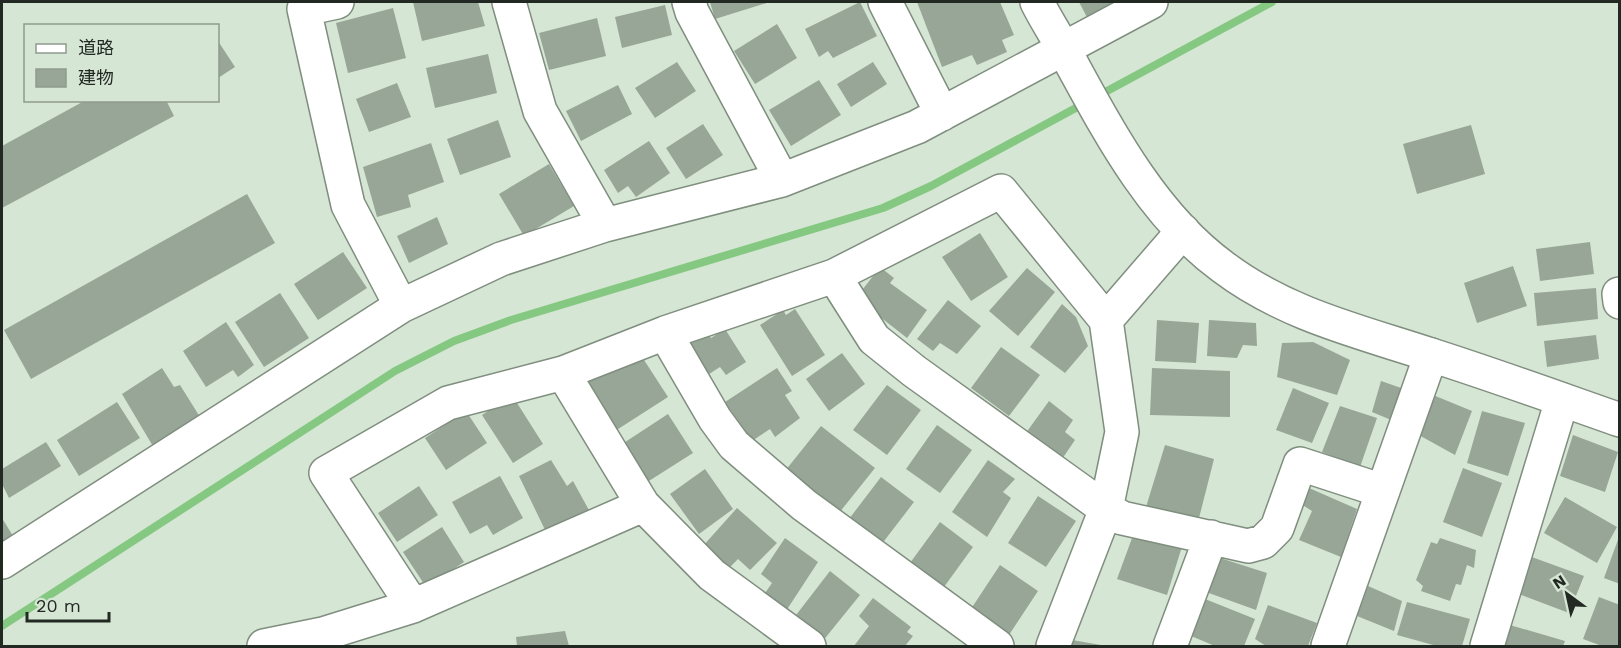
<svg xmlns="http://www.w3.org/2000/svg" width="1621" height="648" font-family="'Work Sans','Noto Sans JP',sans-serif">
	<style>
		.lines { fill: none; stroke-linecap: round; stroke-linejoin: round }
		.stream { stroke: #85c881; stroke-width: 8 }
		.building { fill: #97a696 }
		.minor-casing { stroke: #7f8e7e; stroke-width: 36 }
		.tertiary-casing { stroke: #7f8e7e; stroke-width: 36 }
		.minor { stroke: #fff; stroke-width: 33 }
		.tertiary { stroke: #fff; stroke-width: 33 }
	</style>
	<rect width="100%" height="100%" fill="#d6e6d5"/>
	<g class="lines">
		<path class="stream" d="M 1096,97 L 1272,2
			M 2,626 L 395,371 L 454,341 L 511,320 L 883,208 L 931,186 L 1085,103"/>
	</g>
	<path class="building" d="M 413,2 L 478,2 L 485,26 L 422,41 Z
		M 710,2 L 770,2 L 715,19 Z
		M 860,2 L 877,36 L 833,58 L 828,51 L 819,57 L 805,29 Z
		M 917,2 L 1000,2 L 1014,35 L 1002,40 L 1007,52 L 977,65 L 972,55 L 942,67 Z
		M 1079,2 L 1123,2 L 1089,21 Z
		M 665,5 L 672,35 L 622,48 L 615,17 Z
		M 393,8 L 406,58 L 348,73 L 336,23 Z
		M 597,18 L 606,56 L 549,70 L 539,33 Z
		M 777,24 L 797,58 L 755,84 L 734,51 Z
		M 218,41 L 235,67 L 218,78 Z
		M 488,54 L 497,93 L 435,108 L 426,68 Z
		M 677,62 L 696,91 L 655,118 L 635,88 Z
		M 873,62 L 887,84 L 851,107 L 837,84 Z
		M 819,80 L 841,115 L 791,146 L 769,110 Z
		M 397,83 L 411,117 L 369,132 L 356,99 Z
		M 618,85 L 632,114 L 581,141 L 566,111 Z
		M 86,100 L 166,100 L 174,116 L 2,208 L 2,146 Z
		M 498,120 L 511,157 L 460,175 L 447,139 Z
		M 703,124 L 723,155 L 686,179 L 666,148 Z
		M 1471,125 L 1485,174 L 1417,194 L 1403,144 Z
		M 649,141 L 670,173 L 636,197 L 628,186 L 618,193 L 604,170 Z
		M 431,143 L 444,182 L 408,195 L 411,207 L 377,217 L 363,167 Z
		M 549,164 L 574,206 L 524,236 L 499,194 Z
		M 247,194 L 275,243 L 31,379 L 4,330 Z
		M 437,217 L 448,244 L 409,263 L 397,236 Z
		M 980,233 L 1008,277 L 971,301 L 942,257 Z
		M 1590,242 L 1594,274 L 1540,281 L 1536,249 Z
		M 343,252 L 367,288 L 318,320 L 294,284 Z
		M 1513,266 L 1527,306 L 1477,323 L 1464,283 Z
		M 880,267 L 894,278 L 890,283 L 927,310 L 907,338 L 856,298 Z
		M 1027,268 L 1055,292 L 1018,336 L 989,311 Z
		M 1596,288 L 1598,319 L 1537,326 L 1534,293 Z
		M 280,293 L 309,338 L 264,367 L 235,322 Z
		M 948,300 L 981,326 L 957,354 L 940,343 L 933,351 L 917,339 Z
		M 1062,304 L 1076,317 L 1088,346 L 1065,373 L 1030,347 Z
		M 795,309 L 825,355 L 792,376 L 760,325 L 783,310 L 786,315 Z
		M 1157,320 L 1199,323 L 1196,363 L 1155,361 Z
		M 1209,320 L 1256,323 L 1257,346 L 1243,345 L 1237,358 L 1207,356 Z
		M 226,322 L 254,365 L 238,377 L 233,370 L 206,387 L 183,351 Z
		M 704,329 L 711,338 L 725,329 L 746,362 L 726,375 L 720,367 L 706,376 L 684,344 Z
		M 1596,335 L 1599,359 L 1547,367 L 1544,341 Z
		M 1313,342 L 1350,360 L 1337,395 L 1277,377 L 1282,343 Z
		M 635,346 L 668,397 L 615,431 L 582,381 Z
		M 1001,347 L 1040,375 L 1009,416 L 971,388 Z
		M 842,353 L 865,384 L 829,411 L 806,379 Z
		M 162,368 L 174,387 L 180,385 L 200,417 L 154,448 L 122,394 Z
		M 777,368 L 792,391 L 785,395 L 800,418 L 775,437 L 770,429 L 752,441 L 725,402 Z
		M 1152,368 L 1230,371 L 1230,417 L 1150,415 Z
		M 1381,381 L 1407,390 L 1396,422 L 1372,412 Z
		M 887,385 L 921,410 L 887,455 L 853,430 Z
		M 1293,388 L 1329,403 L 1312,443 L 1276,430 Z
		M 512,395 L 543,444 L 513,463 L 482,415 Z
		M 1433,395 L 1472,411 L 1455,455 L 1417,434 Z
		M 1049,401 L 1073,420 L 1065,432 L 1075,440 L 1060,462 L 1023,437 Z
		M 117,402 L 140,438 L 79,476 L 57,440 Z
		M 1340,406 L 1377,418 L 1360,467 L 1322,452 Z
		M 466,411 L 487,443 L 446,470 L 425,438 Z
		M 1482,411 L 1525,423 L 1508,476 L 1467,463 Z
		M 668,414 L 693,453 L 641,486 L 616,448 Z
		M 937,425 L 972,450 L 940,493 L 906,469 Z
		M 821,426 L 875,468 L 839,513 L 785,471 Z
		M 1573,435 L 1618,452 L 1605,492 L 1560,476 Z
		M 46,442 L 61,466 L 9,498 L 2,484 L 2,469 Z
		M 1165,445 L 1214,459 L 1198,522 L 1146,507 Z
		M 551,460 L 567,486 L 573,481 L 590,512 L 547,534 L 519,476 Z
		M 988,460 L 1015,479 L 1003,492 L 1011,498 L 987,537 L 952,512 Z
		M 1463,468 L 1502,483 L 1482,537 L 1443,522 Z
		M 705,469 L 733,509 L 699,534 L 670,494 Z
		M 500,476 L 523,518 L 493,535 L 487,525 L 470,534 L 452,502 Z
		M 881,477 L 914,502 L 881,545 L 849,519 Z
		M 419,486 L 438,515 L 397,542 L 378,513 Z
		M 1309,488 L 1357,509 L 1341,557 L 1299,540 L 1312,511 L 1301,504 Z
		M 1038,496 L 1076,521 L 1046,567 L 1008,543 Z
		M 1565,497 L 1617,527 L 1597,563 L 1544,533 Z
		M 737,508 L 777,543 L 750,570 L 738,559 L 729,568 L 703,546 Z
		M 2,518 L 16,541 L 2,549 Z
		M 940,522 L 973,547 L 944,587 L 910,563 Z
		M 442,527 L 464,562 L 426,587 L 403,552 Z
		M 1135,530 L 1184,540 L 1167,595 L 1117,579 Z
		M 1619,537 L 1620,537 L 1620,584 L 1604,578 Z
		M 785,538 L 818,562 L 786,611 L 763,596 L 772,583 L 761,574 Z
		M 1440,538 L 1476,550 L 1474,568 L 1467,565 L 1461,585 L 1456,584 L 1450,601 L 1421,591 L 1423,586 L 1416,580 L 1431,542 L 1437,544 Z
		M 1529,556 L 1584,576 L 1569,613 L 1516,593 Z
		M 1220,558 L 1267,573 L 1256,610 L 1206,592 Z
		M 1000,565 L 1038,591 L 1007,638 L 969,612 Z
		M 830,571 L 860,595 L 822,642 L 793,619 Z
		M 1368,586 L 1402,601 L 1394,631 L 1357,616 Z
		M 1599,597 L 1620,605 L 1620,646 L 1602,646 L 1583,639 Z
		M 873,598 L 911,627 L 907,632 L 913,636 L 905,646 L 854,646 L 869,626 L 859,616 Z
		M 1205,599 L 1255,619 L 1244,646 L 1215,646 L 1191,636 Z
		M 1407,602 L 1470,619 L 1462,646 L 1437,646 L 1397,635 Z
		M 1268,605 L 1317,623 L 1308,646 L 1266,646 L 1255,639 Z
		M 1503,623 L 1565,641 L 1563,646 L 1497,646 Z
		M 565,631 L 569,646 L 517,646 L 516,637 Z
		M 1072,640 L 1101,645 L 1101,646 L 1070,646 Z"/>
	<g class="lines">
		<defs>
			<path id="minor" d="M 337,2 L 304,9 L 348,205 L 401,306
				M 509,2 L 540,111 L 605,225
				M 689,2 L 692,12 L 782,180
				M 885,2 L 942,114
				M 834,276 L 874,339 L 914,371 L 1106,509 L 1122,518 L 1248,546 L 1263,542 L 1277,528 L 1300,464 L 1383,491
				M 1619,294 L 1620,302
				M 665,333 L 715,419 L 734,445 L 804,505 L 997,646
				M 563,373 L 643,505
				M 2,562 L 401,306 L 501,259 L 605,225 L 782,180 L 917,127 L 1151,2
				M 264,646 L 323,634 L 413,606
				M 809,646 L 712,575 L 643,505 L 413,606 L 326,473 L 448,403 L 563,373 L 665,333 L 834,276 L 1001,191 L 1106,320
				M 1053,646 L 1106,509 L 1122,432 L 1106,320 L 1183,231
				M 1170,646 L 1211,537
				M 1328,646 L 1431,355
				M 1487,646 L 1562,400"/>
			<path id="tertiary" d="M 1037,2 C 1046,20 1058,38 1068,57 C 1109,132 1152,215 1223,267 C 1285,314 1358,331 1431,355 C 1494,375 1557,398 1620,420"/>
		</defs>
		<use href="#minor" class="minor-casing"/>
		<use href="#tertiary" class="tertiary-casing"/>
		<use href="#minor" class="minor"/>
		<use href="#tertiary" class="tertiary"/>
	</g>
	<rect width="1621" height="648" fill="none" stroke="#222822" stroke-width="6"/>
	<rect x="24" y="24" width="195" height="78" fill="#d6e6d5" stroke="#8e9a8d" stroke-width="1.5"/>
	<rect x="36" y="44" width="30" height="9" fill="#ffffff" stroke="#8e9a8d" stroke-width="1.5"/>
	<text x="78" y="54" font-size="18" fill="#222822">道路</text>
	<rect x="36" y="69" width="30" height="18" fill="#97a696" stroke="#8e9a8d" stroke-width="1.5"/>
	<text x="78" y="84" font-size="18" fill="#222822">建物</text>
	<g transform="translate(1567 594) rotate(327)" stroke="#d6e6d5" stroke-width="4.5" paint-order="stroke">
	<path d="M0-4.5L10 22L0 15L-10 22Z" fill="#222822"/>
	<text y="-9" font-size="16" font-weight="bold" text-anchor="middle" fill="#222822">N</text>
	</g>
	<path d="M27 612v9h82v-9" fill="none" stroke="#222822" stroke-width="3"/>
	<text x="36" y="612" font-size="18" fill="#222822" stroke="#d6e6d5" stroke-width="4.5" paint-order="stroke">20 m</text>
</svg>
